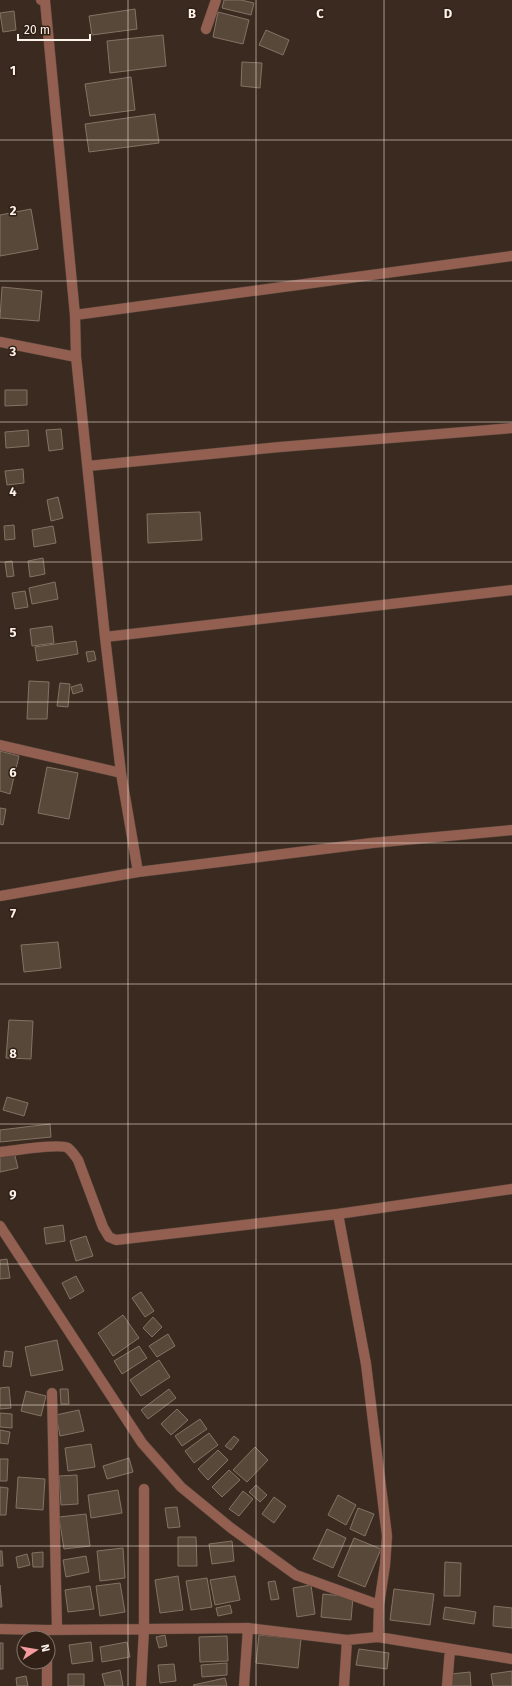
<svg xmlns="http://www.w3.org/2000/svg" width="512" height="1686" font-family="'Fira Sans',sans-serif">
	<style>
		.building { fill: #574839; stroke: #847364 }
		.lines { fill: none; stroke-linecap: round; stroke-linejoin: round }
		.minor-casing { stroke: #56463c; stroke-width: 11 }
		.minor { stroke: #935f50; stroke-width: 10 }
		.grid { fill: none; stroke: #fef3eb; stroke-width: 1; stroke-opacity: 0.55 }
		.grid-label { font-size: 13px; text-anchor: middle; font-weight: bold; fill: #fef3eb; stroke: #302015; stroke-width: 3; stroke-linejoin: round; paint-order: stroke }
	</style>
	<rect width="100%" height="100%" fill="#3b2a1f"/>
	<path class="building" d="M 224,0 L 241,0 L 254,3 L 251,15 L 222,8 Z
		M 135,9 L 137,29 L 92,35 L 89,16 Z
		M 14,11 L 16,30 L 3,32 L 0,13 Z
		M 218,12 L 249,20 L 243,44 L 213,37 Z
		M 266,30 L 289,40 L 283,55 L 259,45 Z
		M 163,35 L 166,66 L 110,73 L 107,41 Z
		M 242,62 L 262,63 L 260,88 L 241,86 Z
		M 131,77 L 135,110 L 90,116 L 85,84 Z
		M 155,114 L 159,143 L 89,152 L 85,124 Z
		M 31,209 L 38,249 L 0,256 L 0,215 Z
		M 2,287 L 42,291 L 39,321 L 0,318 Z
		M 5,390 L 27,390 L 27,405 L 5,406 Z
		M 61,429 L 63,449 L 49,451 L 46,430 Z
		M 28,430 L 29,446 L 6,448 L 5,432 Z
		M 23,469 L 24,483 L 7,485 L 5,471 Z
		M 58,497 L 63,518 L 51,521 L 47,500 Z
		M 200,512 L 202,540 L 148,543 L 147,514 Z
		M 14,525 L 15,539 L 5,540 L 4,526 Z
		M 53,526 L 56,543 L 34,547 L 32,530 Z
		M 43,558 L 45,574 L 30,577 L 28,561 Z
		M 12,561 L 14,576 L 7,577 L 5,562 Z
		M 55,582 L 58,599 L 32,604 L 29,588 Z
		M 25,591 L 28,607 L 15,609 L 12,593 Z
		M 52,626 L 54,643 L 32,646 L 30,629 Z
		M 76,641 L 78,654 L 37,661 L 35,647 Z
		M 94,651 L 96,660 L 88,662 L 86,652 Z
		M 29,681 L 49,682 L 47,719 L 27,719 Z
		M 60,683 L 70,684 L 68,707 L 57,706 Z
		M 81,684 L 83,691 L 73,694 L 71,687 Z
		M 0,751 L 19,756 L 10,794 L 0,791 Z
		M 47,767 L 78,773 L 69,819 L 38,813 Z
		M 0,808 L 6,809 L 3,825 L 0,824 Z
		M 58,942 L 61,968 L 24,972 L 21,945 Z
		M 9,1020 L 33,1021 L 31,1059 L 6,1058 Z
		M 7,1097 L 28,1103 L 24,1116 L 3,1110 Z
		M 50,1124 L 51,1137 L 0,1142 L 0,1130 Z
		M 14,1152 L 18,1168 L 0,1172 L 0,1156 Z
		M 63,1225 L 65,1241 L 46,1244 L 44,1228 Z
		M 86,1236 L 93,1256 L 76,1261 L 70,1241 Z
		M 7,1259 L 10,1278 L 0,1279 L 0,1260 Z
		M 76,1276 L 84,1291 L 70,1299 L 62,1283 Z
		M 141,1292 L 154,1311 L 145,1317 L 132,1298 Z
		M 123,1315 L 139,1338 L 113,1356 L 98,1333 Z
		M 153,1317 L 162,1327 L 152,1337 L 143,1328 Z
		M 168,1334 L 175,1346 L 157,1357 L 149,1346 Z
		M 57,1340 L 63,1370 L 31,1376 L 25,1347 Z
		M 139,1346 L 147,1358 L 122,1374 L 114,1361 Z
		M 5,1351 L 13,1352 L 11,1367 L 3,1366 Z
		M 159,1360 L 170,1377 L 141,1396 L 130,1380 Z
		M 9,1387 L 11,1408 L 0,1409 L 0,1388 Z
		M 60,1389 L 68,1389 L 69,1404 L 61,1404 Z
		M 169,1389 L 176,1398 L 148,1419 L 141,1410 Z
		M 26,1391 L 46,1396 L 41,1416 L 21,1411 Z
		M 177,1409 L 188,1420 L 171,1435 L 161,1424 Z
		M 79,1410 L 84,1431 L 60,1436 L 56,1415 Z
		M 0,1413 L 12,1414 L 12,1428 L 0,1427 Z
		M 200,1419 L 207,1429 L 182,1446 L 175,1436 Z
		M 0,1430 L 10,1432 L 8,1444 L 0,1443 Z
		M 209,1433 L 218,1445 L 194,1463 L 185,1451 Z
		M 234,1436 L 239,1440 L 231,1450 L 225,1446 Z
		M 91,1444 L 95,1467 L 68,1471 L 65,1448 Z
		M 255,1447 L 268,1460 L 247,1482 L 233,1470 Z
		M 218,1450 L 228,1460 L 208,1480 L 198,1469 Z
		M 129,1458 L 133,1472 L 107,1479 L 103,1466 Z
		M 0,1459 L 8,1459 L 7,1481 L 0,1481 Z
		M 229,1470 L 240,1480 L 222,1497 L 212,1487 Z
		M 77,1475 L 78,1504 L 61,1505 L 59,1476 Z
		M 18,1477 L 45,1479 L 43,1510 L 16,1508 Z
		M 256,1485 L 267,1495 L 260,1502 L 249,1492 Z
		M 0,1487 L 8,1488 L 6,1515 L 0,1515 Z
		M 118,1490 L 122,1513 L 91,1518 L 88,1495 Z
		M 243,1491 L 253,1499 L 239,1516 L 229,1509 Z
		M 338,1495 L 356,1505 L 346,1525 L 328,1515 Z
		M 274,1497 L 286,1506 L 274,1523 L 262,1514 Z
		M 177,1507 L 180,1527 L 168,1528 L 165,1508 Z
		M 358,1508 L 374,1514 L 365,1536 L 350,1529 Z
		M 86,1514 L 90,1546 L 64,1549 L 59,1517 Z
		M 327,1529 L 346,1538 L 333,1568 L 313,1559 Z
		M 178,1537 L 196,1537 L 197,1566 L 178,1566 Z
		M 354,1538 L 381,1549 L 365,1587 L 338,1576 Z
		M 232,1541 L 234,1561 L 212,1564 L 209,1544 Z
		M 123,1548 L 125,1578 L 100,1581 L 97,1551 Z
		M 0,1551 L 2,1551 L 3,1566 L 0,1566 Z
		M 43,1552 L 43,1567 L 33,1567 L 32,1553 Z
		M 27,1554 L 30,1565 L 18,1568 L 16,1557 Z
		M 86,1556 L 89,1572 L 66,1577 L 63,1560 Z
		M 445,1562 L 461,1563 L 460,1596 L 444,1596 Z
		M 178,1576 L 183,1610 L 160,1613 L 155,1580 Z
		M 235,1576 L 240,1600 L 215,1605 L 210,1580 Z
		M 207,1578 L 212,1607 L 191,1610 L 186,1581 Z
		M 275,1581 L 279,1599 L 271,1600 L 268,1582 Z
		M 120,1583 L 125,1612 L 100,1616 L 96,1586 Z
		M 0,1585 L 2,1607 L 0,1607 Z
		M 311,1585 L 315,1614 L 297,1617 L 293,1588 Z
		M 90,1586 L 94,1609 L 68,1612 L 65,1590 Z
		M 394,1589 L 434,1594 L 430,1625 L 390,1620 Z
		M 323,1594 L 353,1597 L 351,1620 L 321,1617 Z
		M 230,1605 L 232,1613 L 218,1616 L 216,1608 Z
		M 494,1606 L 512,1608 L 512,1628 L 493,1626 Z
		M 445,1607 L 476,1612 L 474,1624 L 443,1619 Z
		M 165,1635 L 167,1646 L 159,1648 L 156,1637 Z
		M 259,1635 L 301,1639 L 298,1668 L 256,1663 Z
		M 227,1636 L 228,1661 L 200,1662 L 199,1637 Z
		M 91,1642 L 93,1661 L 72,1664 L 69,1645 Z
		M 127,1642 L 130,1657 L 102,1662 L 100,1647 Z
		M 0,1643 L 3,1643 L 3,1669 L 0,1669 Z
		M 359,1649 L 389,1653 L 387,1669 L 356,1665 Z
		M 227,1663 L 227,1675 L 202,1677 L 201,1665 Z
		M 174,1664 L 176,1681 L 160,1683 L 158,1665 Z
		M 120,1670 L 123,1686 L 105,1686 L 102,1674 Z
		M 512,1671 L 512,1686 L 493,1686 L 491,1674 Z
		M 470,1672 L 471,1686 L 452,1686 L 451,1674 Z
		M 68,1674 L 84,1674 L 84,1686 L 68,1686 Z
		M 26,1676 L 28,1686 L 17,1686 L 16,1678 Z
		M 225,1678 L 227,1686 L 194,1686 L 193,1685 Z"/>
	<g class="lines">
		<defs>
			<path id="minor" d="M 41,0 L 45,1 L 75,315 L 76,357 L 105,637 L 121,773 L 138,872
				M 206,29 L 216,0
				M 75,315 L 512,256
				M 0,342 L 76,357
				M 88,466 L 280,447 L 512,428
				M 105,637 L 512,590
				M 0,745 L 121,773
				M 0,896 L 138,872 L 372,843 L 512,830
				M 0,1152 C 12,1151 60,1143 68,1148 C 72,1151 75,1156 78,1160 L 103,1227 L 109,1237 L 116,1240 L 338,1214 L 512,1189
				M 338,1214 L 366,1364 L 387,1536 L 385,1565 L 379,1605 L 378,1637
				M 0,1226 L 142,1443 L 181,1487 L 231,1528 L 296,1575 L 379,1605
				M 52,1393 L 57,1630
				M 0,1629 L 46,1630 L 248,1628 L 347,1640 L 378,1637 L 512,1659
				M 47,1662 L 47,1686
				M 141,1686 L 144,1629 L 144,1489
				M 244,1686 L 248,1628
				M 344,1686 L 347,1640
				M 447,1686 L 450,1649"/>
		</defs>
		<use href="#minor" class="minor-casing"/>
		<use href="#minor" class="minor"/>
	</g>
	<path class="grid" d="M 128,0 L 128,1686M 256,0 L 256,1686M 384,0 L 384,1686M 0,140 L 512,140M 0,281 L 512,281M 0,422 L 512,422M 0,562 L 512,562M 0,702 L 512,702M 0,843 L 512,843M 0,984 L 512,984M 0,1124 L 512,1124M 0,1264 L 512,1264M 0,1405 L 512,1405M 0,1546 L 512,1546"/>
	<g class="grid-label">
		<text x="192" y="18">B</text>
		<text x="320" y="18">C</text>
		<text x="448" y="18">D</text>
		<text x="13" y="75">1</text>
		<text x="13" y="215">2</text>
		<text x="13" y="356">3</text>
		<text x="13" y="496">4</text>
		<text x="13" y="637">5</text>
		<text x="13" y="777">6</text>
		<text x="13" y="918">7</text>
		<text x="13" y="1058">8</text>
		<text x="13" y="1199">9</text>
	</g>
	<g transform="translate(36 1650) rotate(78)"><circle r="19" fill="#302015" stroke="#82746b"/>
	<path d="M0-3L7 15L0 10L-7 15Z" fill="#f49b9f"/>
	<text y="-6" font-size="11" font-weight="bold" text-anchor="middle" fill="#fef3eb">N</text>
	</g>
	<path d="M18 34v6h72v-6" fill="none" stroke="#fef3eb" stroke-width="2"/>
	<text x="24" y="34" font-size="12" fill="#fef3eb" stroke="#302015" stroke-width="3" paint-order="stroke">20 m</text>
</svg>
